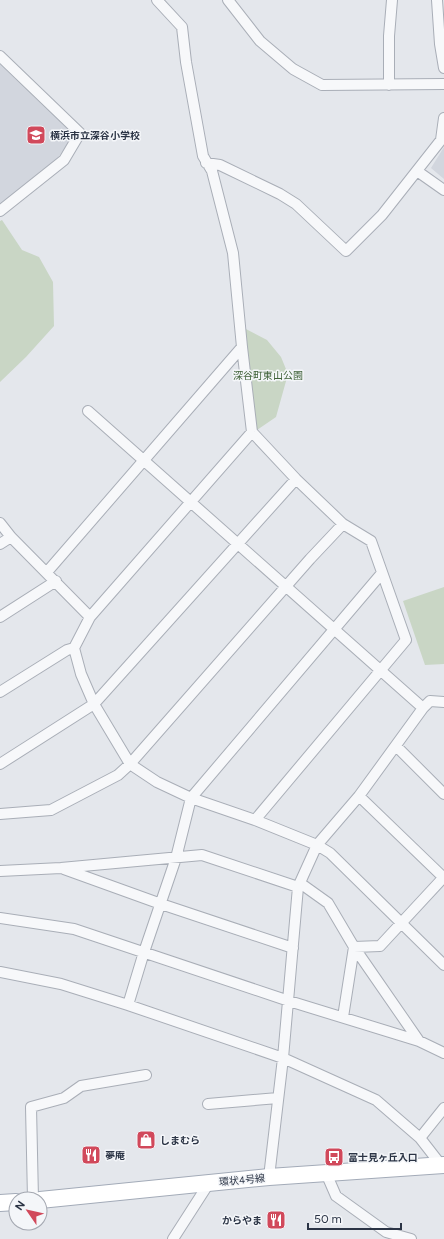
<svg xmlns="http://www.w3.org/2000/svg" width="444" height="1239" font-family="Figtree,'Noto Sans JP',sans-serif">
	<style>
		.built { fill: #d2d6de }
		.green { fill: #c9d6c5 }
		.lines { fill: none; stroke-linecap: round; stroke-linejoin: round }
		.minor-casing { stroke: #a9aeb7; stroke-width: 12 }
		.primary-casing { stroke: #a3abb8; stroke-width: 18 }
		.minor { stroke: #f7f8fa; stroke-width: 10 }
		.primary { stroke: #fff; stroke-width: 16 }
		.labels { text-anchor: middle; dominant-baseline: central; stroke-width: 3; stroke-linejoin: round; paint-order: stroke }
		.poi-label { font-size: 10px; font-weight: bold; fill: #2b3445; stroke: #f4f6f9; text-anchor: start }
		.park-label { font-size: 10px; fill: #3f6138; stroke: #f4f6f9 }
		.street-label { font-size: 10px; fill: #2b3445; stroke: #f4f6f9 }
	</style>
	<rect width="100%" height="100%" fill="#e4e7ec"/>
	<path class="built" d="M 0,62 L 72,130 L 71,140 L 56,160 L 0,205 Z
		M 444,147 L 444,179 L 431,168 Z"/>
	<path class="green" d="M 2,220 L 22,250 L 39,257 L 53,282 L 54,326 L 26,357 L 0,382 L 0,221 Z
		M 244,328 L 267,340 L 281,357 L 288,374 L 276,417 L 257,430 Z
		M 444,587 L 444,664 L 425,665 L 403,601 Z"/>
	<g class="lines">
		<defs>
			<path id="minor" d="M 157,0 L 182,27 L 186,62 L 203,156 L 212,171 L 233,253 L 242,347 L 252,432 L 296,479 L 343,524 L 371,541 L 406,640 L 255,820
				M 228,0 L 260,41 L 293,69 L 322,85 L 444,84
				M 437,0 L 440,44 L 444,68
				M 0,56 L 80,133 L 64,160 L 0,211
				M 389,85 L 389,36 L 392,0
				M 206,163 L 220,165 L 280,194 L 296,204 L 346,251 L 382,215 L 441,140 L 444,118
				M 417,171 L 444,190
				M 88,411 L 423,708
				M 0,523 L 11,537 L 90,617
				M 0,544 L 11,537
				M 47,572 L 242,347
				M 0,617 L 56,581
				M 74,648 L 81,674 L 94,704 L 130,764 L 157,782 L 191,798 L 255,820 L 317,845 L 330,853 L 444,965
				M 0,692 L 67,650 L 74,648 L 90,617 L 252,432
				M 396,746 L 444,794
				M 0,764 L 94,704 L 296,479
				M 359,796 L 444,878
				M 0,814 L 51,810 L 118,775 L 130,764 L 310,559 L 343,524
				M 64,869 L 161,904 L 293,948
				M 0,871 L 61,868 L 202,855 L 298,887
				M 300,883 L 328,903 L 354,947 L 419,1041
				M 0,918 L 74,929 L 289,1001 L 419,1041 L 444,1053
				M 0,972 L 61,984 L 128,1005 L 283,1058 L 376,1100 L 420,1138 L 441,1165
				M 128,1005 L 144,952 L 176,858 L 191,798 L 382,573
				M 343,1017 L 354,947 L 380,946 L 444,877
				M 208,1104 L 278,1098
				M 420,1138 L 444,1108
				M 326,1173 L 336,1196 L 386,1232 L 411,1239
				M 269,1177 L 283,1058 L 298,887 L 317,845 L 359,796 L 423,708 L 430,701 L 444,702
				M 33,1199 L 31,1107 L 64,1098 L 81,1086 L 146,1075
				M 173,1239 L 209,1183"/>
			<path id="primary" d="M 40,1200 L 269,1177 L 444,1165
				M 0,1203 L 16,1202"/>
		</defs>
		<use href="#minor" class="minor-casing"/>
		<use href="#primary" class="primary-casing"/>
		<use href="#minor" class="minor"/>
		<use href="#primary" class="primary"/>
	</g>
	<defs>
		<symbol id="school-square" viewBox="-11 -11 22 22"><rect x="-9" y="-9" width="18" height="18" rx="4" fill="#d1495b" stroke="#f4f6f9"/><path d="M0-5L7-2L0 1L-7-2ZM-4 1L0 2.5L4 1V4Q0 6-4 4Z" fill="#fff"/></symbol>
		<symbol id="shop-square" viewBox="-11 -11 22 22"><rect x="-9" y="-9" width="18" height="18" rx="4" fill="#d1495b" stroke="#f4f6f9"/><path d="M-5-2.5h2.3a2.7 3.5 0 0 1 5.4 0H5L5.5 6h-11ZM-1.5-2.5h3a1.5 2.3 0 0 0-3 0Z" fill="#fff"/></symbol>
		<symbol id="restaurant-square" viewBox="-11 -11 22 22"><rect x="-9" y="-9" width="18" height="18" rx="4" fill="#d1495b" stroke="#f4f6f9"/><path d="M-5-6h1v4h1v-4h1v4h1v-4h1v5L-1.5 .5V6h-2V.5L-5-1ZM5-6V6H3V1.5H1.5Q1.5-4 5-6Z" fill="#fff"/></symbol>
		<symbol id="bus-square" viewBox="-11 -11 22 22"><rect x="-9" y="-9" width="18" height="18" rx="4" fill="#d1495b" stroke="#f4f6f9"/><path d="M-5-6H5V4H4V6H2V4H-2V6H-4V4H-5ZM-3.5-4V0h7V-4ZM-3.5 1.2v1.5H-2V1.2ZM2 1.2v1.5H3.5V1.2Z" fill="#fff"/></symbol>
	</defs>
	<g fill-rule="evenodd">
		<use href="#school-square" x="25" y="124" width="22" height="22"/>
		<use href="#shop-square" x="135" y="1129" width="22" height="22"/>
		<use href="#restaurant-square" x="80" y="1144" width="22" height="22"/>
		<use href="#bus-square" x="323" y="1146" width="22" height="22"/>
		<use href="#restaurant-square" x="265" y="1209" width="22" height="22"/>
	</g>
	<g class="labels">
		<g class="poi-label">
			<text x="50" y="135">横浜市立深谷小学校</text>
			<text x="160" y="1140">しまむら</text>
			<text x="105" y="1155">夢庵</text>
			<text x="348" y="1157">富士見ヶ丘入口</text>
			<text x="262" y="1220" text-anchor="end">からやま</text>
		</g>
		<g class="park-label">
			<text x="268" y="375">深谷町東山公園</text>
		</g>
		<g class="street-label">
			<text transform="translate(242 1180) rotate(-5)">環状4号線</text>
		</g>
	</g>
	<g transform="translate(28 1211) rotate(304)"><circle r="19" fill="#f4f6f9" stroke="#a4a8b1"/>
	<path d="M0-3L7 15L0 10L-7 15Z" fill="#d1495b"/>
	<text y="-6" font-size="11" font-weight="bold" text-anchor="middle" fill="#2b3445">N</text>
	</g>
	<path d="M308 1223v6h93v-6" fill="none" stroke="#2b3445" stroke-width="2"/>
	<text x="314" y="1223" font-size="12" fill="#2b3445" stroke="#f4f6f9" stroke-width="3" paint-order="stroke">50 m</text>
</svg>
